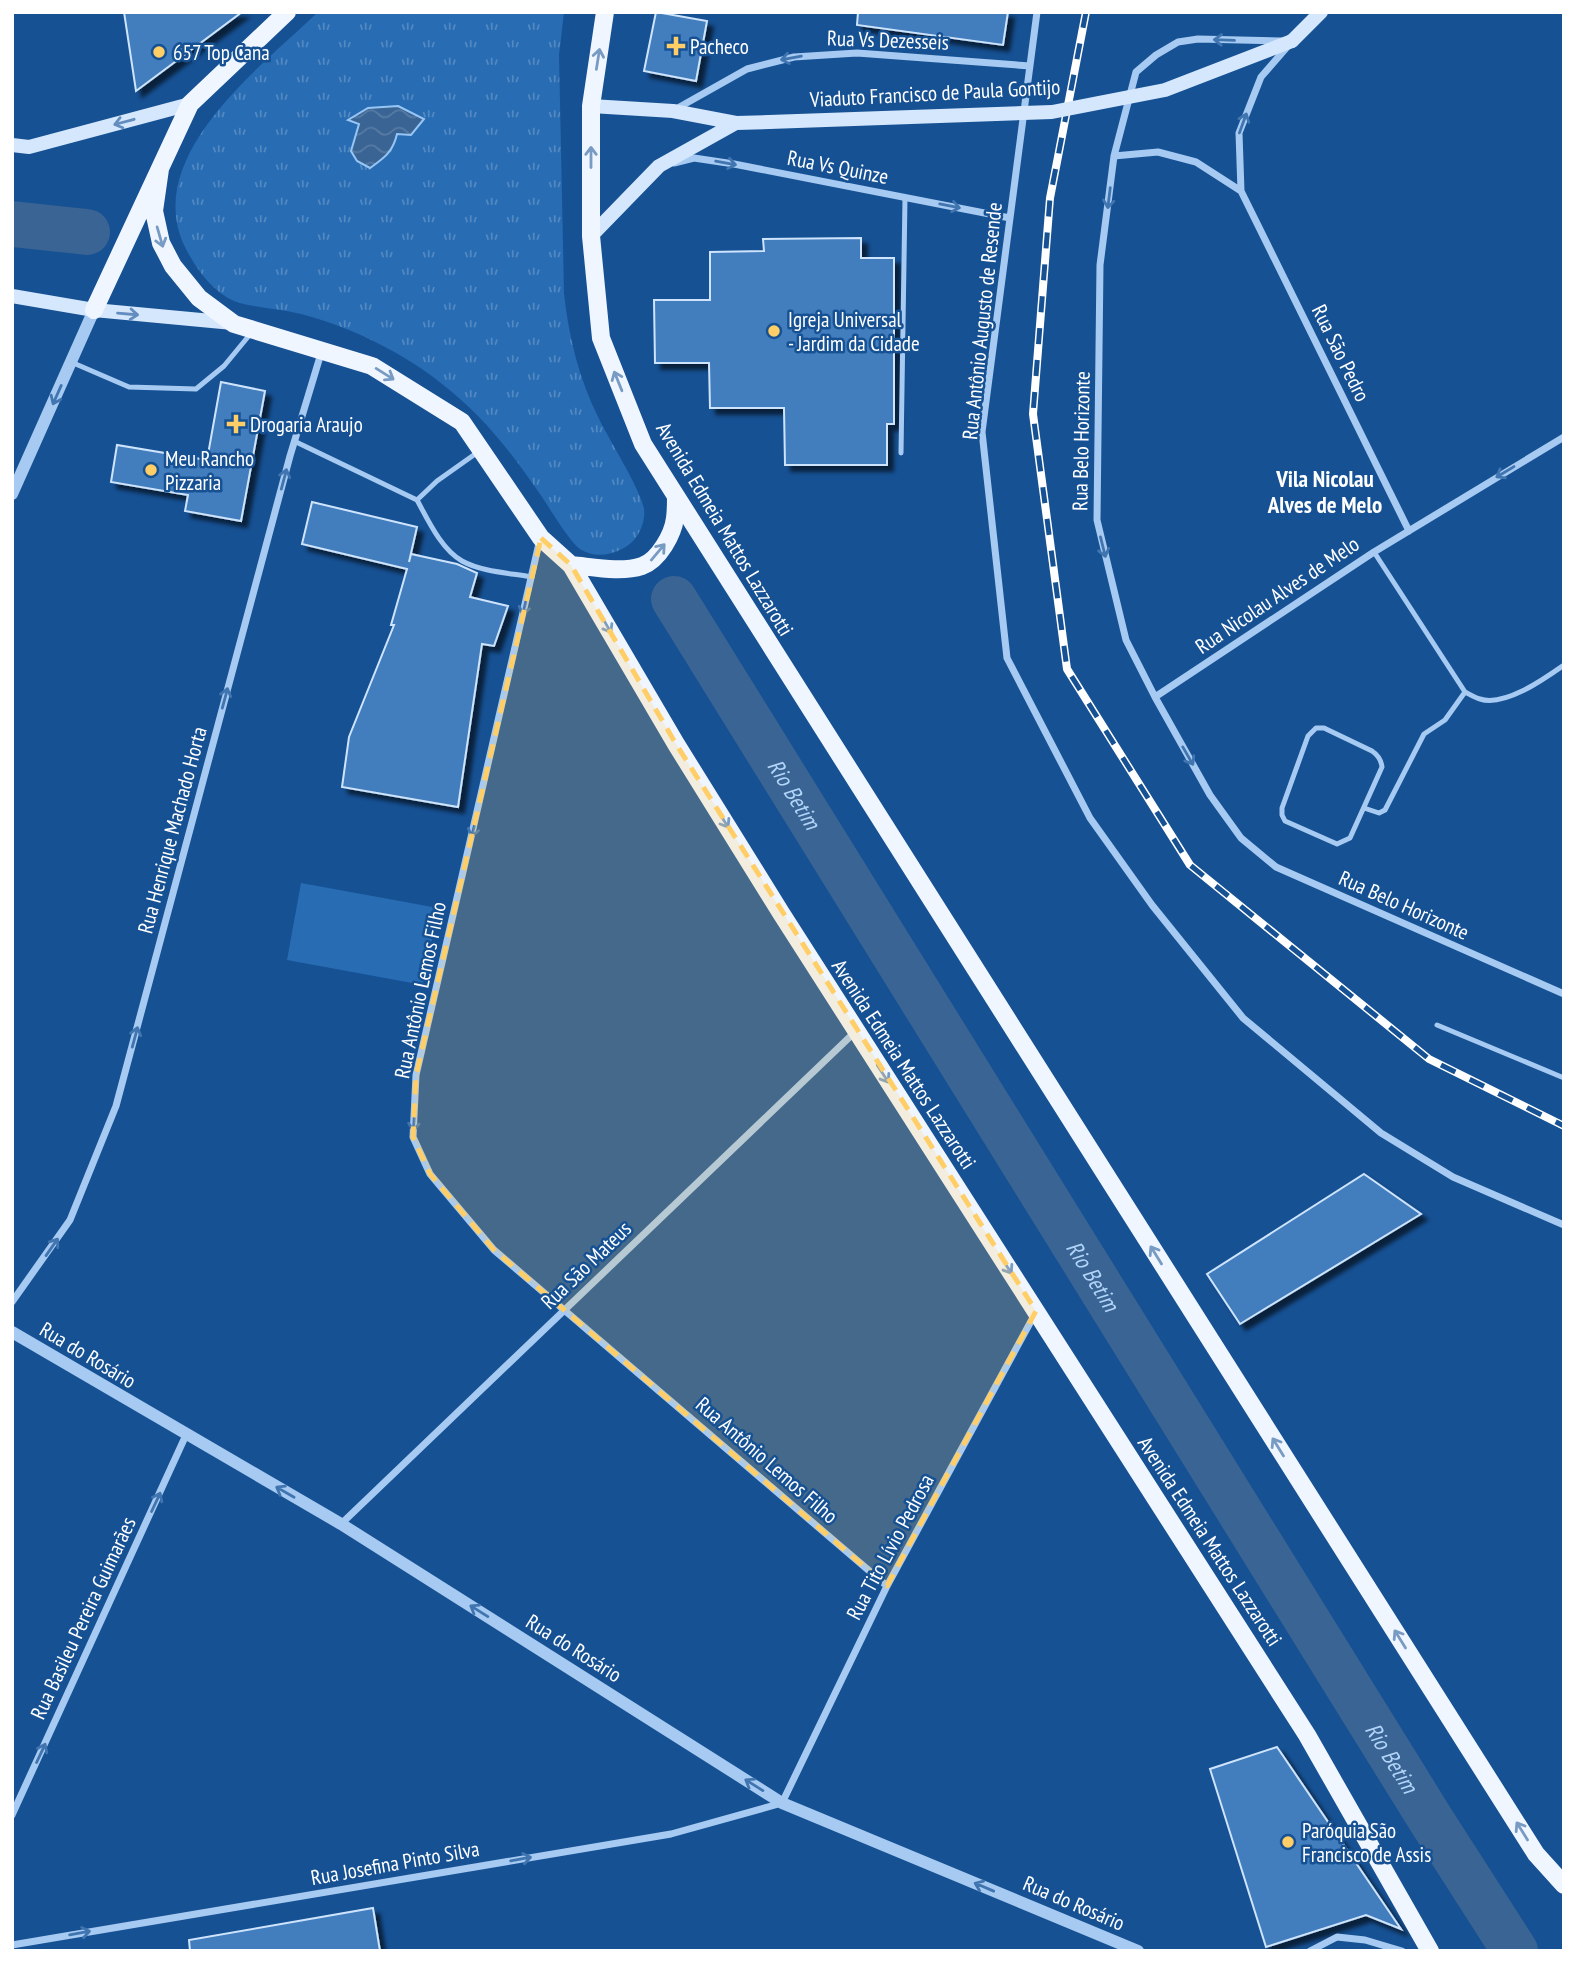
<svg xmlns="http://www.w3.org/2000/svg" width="1576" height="1963" font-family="'PT Sans Narrow',sans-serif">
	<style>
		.park { fill: url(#park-tufts) }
		.pitch { fill: #286cb3 }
		.water { fill: url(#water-waves); stroke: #98c6f4; stroke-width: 2 }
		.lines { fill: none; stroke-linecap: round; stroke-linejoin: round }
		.river { stroke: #396494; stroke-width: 46 }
		.building { fill: #437dbe; stroke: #cde4fc; stroke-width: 2; filter: url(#shadow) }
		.service { stroke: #a6caf1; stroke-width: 5 }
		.minor { stroke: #a6caf1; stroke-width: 7 }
		.tertiary { stroke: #a6caf1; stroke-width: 12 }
		.secondary { stroke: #d4e7fc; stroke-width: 14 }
		.primary { stroke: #f0f6ff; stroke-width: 18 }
		.rail-casing { stroke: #fff; stroke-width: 8 }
		.rail { stroke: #165194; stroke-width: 5; stroke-dasharray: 16; stroke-linecap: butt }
		.secondary-bridge { stroke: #d4e7fc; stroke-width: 14 }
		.oneway { stroke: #4175b0 }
		.oneway2 { stroke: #789bc4 }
		.oneway3 { stroke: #628dbe }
		.marked { fill: #ffce66; fill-opacity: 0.2; stroke: #ffce66; stroke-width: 5; stroke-dasharray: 14 9; stroke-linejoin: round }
		.poi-dot { fill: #ffce66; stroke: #165194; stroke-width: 2.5 }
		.labels { text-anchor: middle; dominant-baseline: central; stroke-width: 5; stroke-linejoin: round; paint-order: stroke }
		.street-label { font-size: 21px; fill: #fff; stroke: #165194 }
		.poi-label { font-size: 21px; fill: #fff; stroke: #165194; text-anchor: start }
		.neighbourhood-label { font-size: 23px; font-weight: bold; fill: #fff; stroke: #165194 }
		.water-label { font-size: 23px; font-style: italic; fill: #b2d4f8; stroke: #165194 }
	</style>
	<defs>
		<pattern id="park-tufts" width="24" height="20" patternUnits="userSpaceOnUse" patternTransform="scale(1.75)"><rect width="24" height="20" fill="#286cb3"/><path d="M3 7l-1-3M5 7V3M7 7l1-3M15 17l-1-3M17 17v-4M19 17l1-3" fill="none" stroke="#5389c2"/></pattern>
		<pattern id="water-waves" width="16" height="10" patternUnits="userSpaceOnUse" patternTransform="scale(1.75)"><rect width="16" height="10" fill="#396494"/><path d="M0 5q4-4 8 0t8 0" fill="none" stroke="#577ba4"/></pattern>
		<filter id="shadow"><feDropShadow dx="6" dy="6" stdDeviation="2" flood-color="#0009"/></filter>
	</defs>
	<rect width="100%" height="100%" fill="#165194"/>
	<path class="park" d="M 318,12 L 564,12 L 559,55 L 564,294 C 569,338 579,379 599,419 C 612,445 634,478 643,505 C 647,516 641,533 633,541 C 620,554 596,560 580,549 C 569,541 549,507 540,494 C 522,468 503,442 480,418 C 432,368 369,332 301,314 C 283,309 249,307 234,301 C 212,291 196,269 185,247 C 141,156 261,67 318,12 Z"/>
	<path class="pitch" d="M 301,883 L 438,908 L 423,985 L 287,960 Z"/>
	<path class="water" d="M 398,106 L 424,119 L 411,135 L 397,134 C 393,152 384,158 370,168 L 357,161 L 351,151 L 359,124 L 348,120 L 368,108 Z"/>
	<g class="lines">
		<g class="river">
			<path d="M 12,224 L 87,232"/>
			<path id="s1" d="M 674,599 L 1431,1820 L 1515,1951"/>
		</g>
	</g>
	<path class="building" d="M 124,12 L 242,12 L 136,91 Z
		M 656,12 L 707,21 L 696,81 L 644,71 Z
		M 858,12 L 1008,12 L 1003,45 L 857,25 Z
		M 861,238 L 861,258 L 894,258 L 894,424 L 887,424 L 887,465 L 785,465 L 784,408 L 710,408 L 709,363 L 655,363 L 654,300 L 710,300 L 710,252 L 764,251 L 763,239 Z
		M 221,382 L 265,391 L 241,521 L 185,511 L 188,495 L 111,482 L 117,445 L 207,460 Z
		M 312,502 L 417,527 L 409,562 L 411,554 L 457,564 L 477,573 L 470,597 L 508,606 L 494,646 L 482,644 L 458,807 L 342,787 L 349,737 L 394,625 L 391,625 L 407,569 L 302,544 Z
		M 1364,1174 L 1421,1214 L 1240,1324 L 1207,1274 Z
		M 1277,1747 L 1401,1929 L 1366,1915 L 1266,1947 L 1210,1769 Z
		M 373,1908 L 380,1951 L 190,1951 L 189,1940 Z"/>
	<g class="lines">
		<path class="service" d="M 71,362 L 129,387 L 196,389 L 224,366 L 252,332
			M 294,441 L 417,500 L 437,481 L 478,452
			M 901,453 L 905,198
			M 417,500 C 428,520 441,549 462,561 C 482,572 510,573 532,577
			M 1374,552 L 1465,692 C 1469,694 1475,698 1480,699 C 1505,707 1544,679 1564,665
			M 1316,728 L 1324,728 L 1372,751 C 1378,755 1381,759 1382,767 L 1350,838 L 1337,844 L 1285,821 L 1282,815 L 1282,808 L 1308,736 Z
			M 1364,808 L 1379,813 L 1385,810 L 1424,734 L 1445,720 L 1465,692
			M 1437,1025 L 1564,1078"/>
		<path class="minor" d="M 1037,12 L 982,432 L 1007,658 L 1090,818 L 1152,905 L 1243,1018 L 1381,1133 L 1453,1177 L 1564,1225
			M 1281,41 L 1198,39 L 1178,42 L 1156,55 L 1136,72 L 1114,156 L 1100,265 L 1097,520 L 1126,640 L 1155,697 L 1210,795 L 1241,838 L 1276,867 L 1564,994
			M 1288,46 L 1261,77 L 1239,133 L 1241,191 L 1409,531
			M 676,109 L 747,69 L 794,57 L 857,53 L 1030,66
			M 1114,156 L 1158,152 L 1196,162 L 1241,191
			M 674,163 L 694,158 L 734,164 L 1010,218
			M 540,539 L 416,1075 L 413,1137 L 430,1174 L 494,1250 L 887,1586
			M 1155,697 L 1374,552 L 1564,437
			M 12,1302 L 70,1220 L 116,1106 L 290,456 L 322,350
			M 341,1524 L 856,1031
			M 12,1815 L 186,1435
			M 12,1945 L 671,1834 L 782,1803 L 887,1586 L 1036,1312
			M 1310,1951 L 1337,1937 L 1365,1940 L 1402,1951"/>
		<path class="tertiary" d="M 12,494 L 94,310
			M 12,1332 L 341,1524 L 782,1803 L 1138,1951"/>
		<path class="secondary" d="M 1292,41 L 1321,12
			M 591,106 L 673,111 L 736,123 L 769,122
			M 12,145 L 29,147 L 190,104
			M 591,236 L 659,166 L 736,123
			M 12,296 L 94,310 L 233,323"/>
		<path class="primary" d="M 605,12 L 591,106 L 591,236 L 601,338 L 643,444 L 1536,1854 L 1564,1885
			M 160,169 L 154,211 L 161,243 L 173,266 L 199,298 L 234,324 L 372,366 L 462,422 L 541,538 L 571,565 L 676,744 L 781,913 L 1307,1735 L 1430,1951
			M 94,310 L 190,104 L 287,12
			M 571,565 C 593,567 621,573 642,566 C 659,560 673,534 675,518 C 676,511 676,503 676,496"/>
		<defs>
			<path id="rail" d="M 1086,12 L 1050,198 L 1033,414 L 1067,669 L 1190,865 L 1429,1059 L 1564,1126"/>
		</defs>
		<use href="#rail" class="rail-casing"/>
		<use href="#rail" class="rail"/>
		<path class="secondary-bridge" d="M 769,122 L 1052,112 L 1165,90 L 1292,41"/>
	</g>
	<defs><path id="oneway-shaft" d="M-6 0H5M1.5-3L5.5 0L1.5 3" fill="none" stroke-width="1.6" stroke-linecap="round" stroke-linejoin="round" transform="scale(1.75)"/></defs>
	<g class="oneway">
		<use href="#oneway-shaft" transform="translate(1224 40) rotate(-178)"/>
		<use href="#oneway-shaft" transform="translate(791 58) rotate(170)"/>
		<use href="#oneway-shaft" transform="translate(1243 123) rotate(-70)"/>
		<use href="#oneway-shaft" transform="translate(726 163) rotate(10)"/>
		<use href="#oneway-shaft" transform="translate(1109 198) rotate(97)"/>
		<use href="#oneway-shaft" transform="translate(950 206) rotate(11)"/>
		<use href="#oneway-shaft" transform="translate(57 395) rotate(114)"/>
		<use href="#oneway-shaft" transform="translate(1505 472) rotate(149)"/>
		<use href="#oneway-shaft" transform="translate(284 479) rotate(-75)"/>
		<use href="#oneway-shaft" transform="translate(1103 547) rotate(76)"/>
		<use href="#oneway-shaft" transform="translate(525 605) rotate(103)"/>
		<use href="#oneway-shaft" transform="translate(225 698) rotate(-75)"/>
		<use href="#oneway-shaft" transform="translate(1188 756) rotate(60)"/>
		<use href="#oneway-shaft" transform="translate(474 827) rotate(103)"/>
		<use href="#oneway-shaft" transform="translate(135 1037) rotate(-75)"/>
		<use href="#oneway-shaft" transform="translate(414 1121) rotate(94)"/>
		<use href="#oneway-shaft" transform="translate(52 1247) rotate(-55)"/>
		<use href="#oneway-shaft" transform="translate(285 1492) rotate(-150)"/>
		<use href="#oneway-shaft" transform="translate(156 1502) rotate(-65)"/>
		<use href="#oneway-shaft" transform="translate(479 1611) rotate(-148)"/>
		<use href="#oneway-shaft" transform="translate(41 1753) rotate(-65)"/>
		<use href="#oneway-shaft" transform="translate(754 1785) rotate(-148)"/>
		<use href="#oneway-shaft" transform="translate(521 1859) rotate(-10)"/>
		<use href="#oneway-shaft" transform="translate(984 1887) rotate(-157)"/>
		<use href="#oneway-shaft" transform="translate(80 1933) rotate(-10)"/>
	</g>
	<g class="oneway2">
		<use href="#oneway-shaft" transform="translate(598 59) rotate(-81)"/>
		<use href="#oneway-shaft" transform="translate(591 157) rotate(-90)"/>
		<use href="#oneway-shaft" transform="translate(160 237) rotate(74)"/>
		<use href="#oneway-shaft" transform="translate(385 374) rotate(32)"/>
		<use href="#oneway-shaft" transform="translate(618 381) rotate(-112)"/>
		<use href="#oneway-shaft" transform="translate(658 552) rotate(-50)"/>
		<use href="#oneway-shaft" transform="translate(606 624) rotate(60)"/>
		<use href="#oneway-shaft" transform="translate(723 819) rotate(58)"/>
		<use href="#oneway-shaft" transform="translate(883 1074) rotate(57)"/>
		<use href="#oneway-shaft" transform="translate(1156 1255) rotate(-122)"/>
		<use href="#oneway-shaft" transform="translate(1006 1265) rotate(57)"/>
		<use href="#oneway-shaft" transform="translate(1278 1447) rotate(-122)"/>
		<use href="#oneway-shaft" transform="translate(1400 1639) rotate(-122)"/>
		<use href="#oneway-shaft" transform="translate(1522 1831) rotate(-122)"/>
	</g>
	<g class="oneway3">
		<use href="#oneway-shaft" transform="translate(124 122) rotate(165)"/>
		<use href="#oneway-shaft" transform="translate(128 314) rotate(5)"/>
	</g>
	<path class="marked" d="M 541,538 L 571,565 L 676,744 L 1036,1311 L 887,1586 L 494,1250 L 430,1174 L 413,1137 L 416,1075 Z"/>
	<g class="poi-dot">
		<path d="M672.5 35.5h7v7h7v7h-7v7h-7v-7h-7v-7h7z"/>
		<circle cx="159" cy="52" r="7"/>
		<circle cx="774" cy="331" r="7"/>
		<path d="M232.5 413.5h7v7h7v7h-7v7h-7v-7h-7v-7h7z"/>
		<circle cx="151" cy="470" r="7"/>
		<circle cx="1288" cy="1842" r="7"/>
	</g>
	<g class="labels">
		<g class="street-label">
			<text transform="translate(888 40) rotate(2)">Rua Vs Dezesseis</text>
			<text transform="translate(935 93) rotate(-3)">Viaduto Francisco de Paula Gontijo</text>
			<text transform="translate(838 167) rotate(11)">Rua Vs Quinze</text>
			<text transform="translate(982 321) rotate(-84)">Rua Antônio Augusto de Resende</text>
			<text transform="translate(1341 353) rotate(64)">Rua São Pedro</text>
			<text transform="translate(1081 441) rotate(-89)">Rua Belo Horizonte</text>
			<text transform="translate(725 529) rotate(59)">Avenida Edmeia Mattos Lazzarotti</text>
			<text transform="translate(1277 595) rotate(-34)">Rua Nicolau Alves de Melo</text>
			<text transform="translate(172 830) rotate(-75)">Rua Henrique Machado Horta</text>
			<text transform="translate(1404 905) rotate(24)">Rua Belo Horizonte</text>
			<text transform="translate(420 990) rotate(-78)">Rua Antônio Lemos Filho</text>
			<text transform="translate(904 1064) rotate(57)">Avenida Edmeia Mattos Lazzarotti</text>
			<text transform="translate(586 1265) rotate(-44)">Rua São Mateus</text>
			<text transform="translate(88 1355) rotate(31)">Rua do Rosário</text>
			<text transform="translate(767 1460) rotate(41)">Rua Antônio Lemos Filho</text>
			<text transform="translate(1210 1541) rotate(57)">Avenida Edmeia Mattos Lazzarotti</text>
			<text transform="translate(890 1547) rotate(-62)">Rua Tito Lívio Pedrosa</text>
			<text transform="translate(83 1618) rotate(-65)">Rua Basileu Pereira Guimarães</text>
			<text transform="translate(574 1648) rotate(32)">Rua do Rosário</text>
			<text transform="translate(395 1863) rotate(-10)">Rua Josefina Pinto Silva</text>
			<text transform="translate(1074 1903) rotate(23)">Rua do Rosário</text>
		</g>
		<g class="poi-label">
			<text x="690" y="46">Pacheco</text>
			<text x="173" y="52">657 Top Cana</text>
			<text x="788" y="319">Igreja Universal<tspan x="788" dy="24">- Jardim da Cidade</tspan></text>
			<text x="250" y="424">Drogaria Araujo</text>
			<text x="165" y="458">Meu Rancho<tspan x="165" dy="24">Pizzaria</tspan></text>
			<text x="1302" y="1830">Paróquia São<tspan x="1302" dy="24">Francisco de Assis</tspan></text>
		</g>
		<g class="neighbourhood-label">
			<text x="1325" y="478">Vila Nicolau<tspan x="1325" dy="26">Alves de Melo</tspan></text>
		</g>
		<g class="water-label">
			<text stroke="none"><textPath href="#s1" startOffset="229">Rio Betim</textPath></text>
			<text stroke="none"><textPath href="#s1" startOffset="796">Rio Betim</textPath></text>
			<text stroke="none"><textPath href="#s1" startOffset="1363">Rio Betim</textPath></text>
		</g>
	</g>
	<rect width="1576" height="1963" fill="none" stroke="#ffffff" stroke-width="28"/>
</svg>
